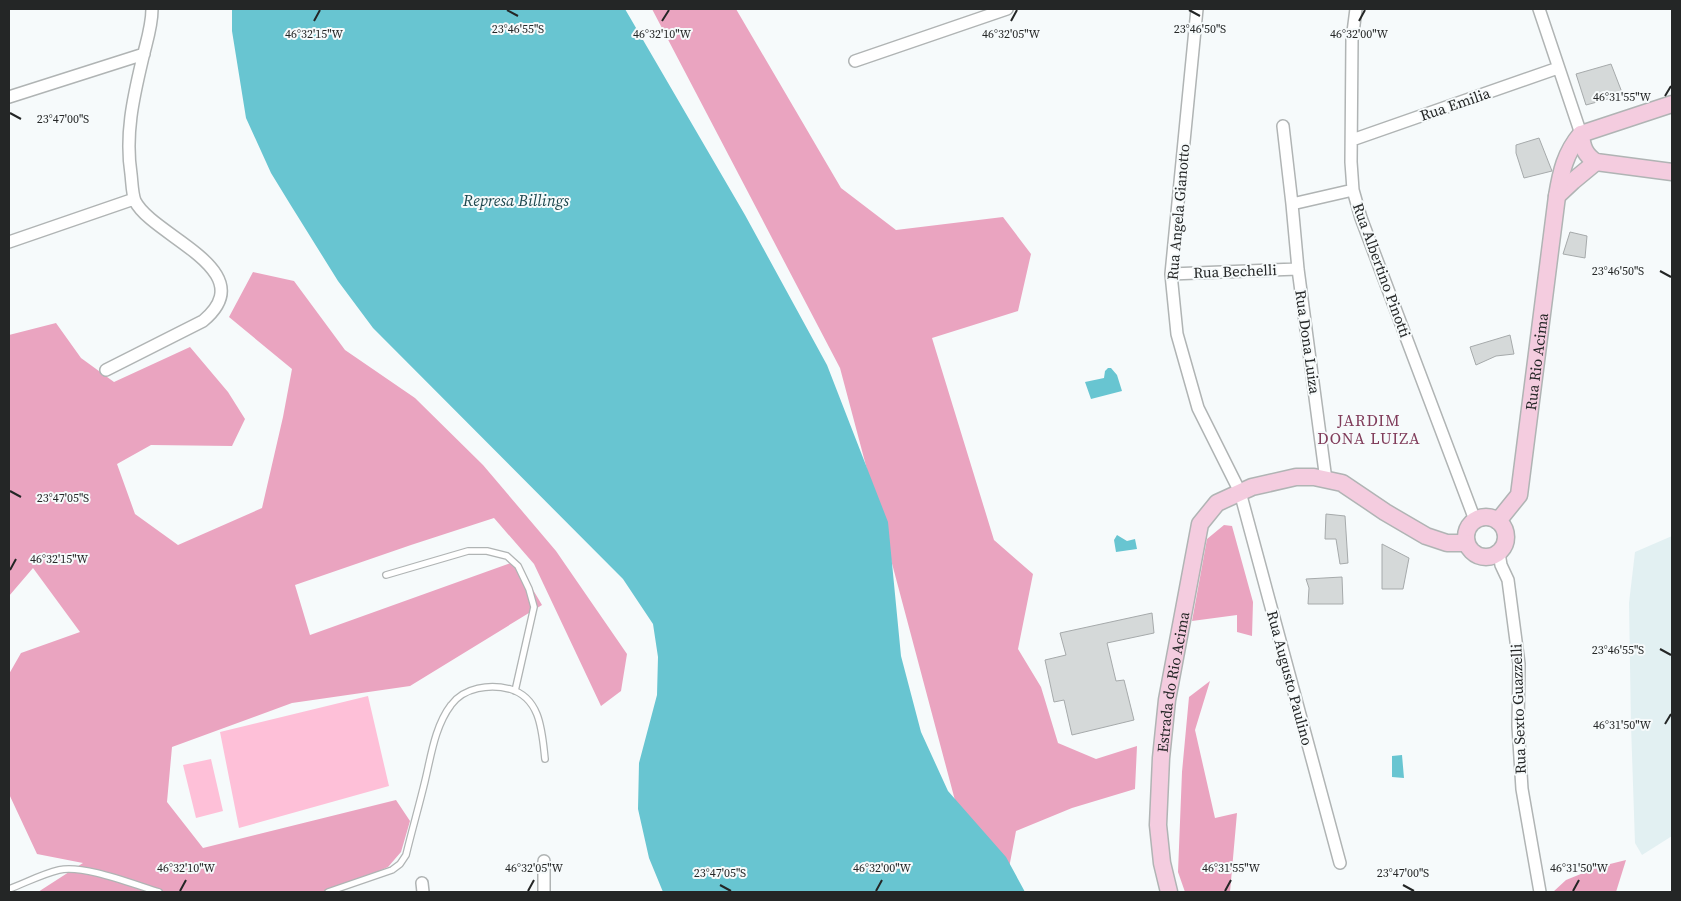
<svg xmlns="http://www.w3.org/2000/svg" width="1681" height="901" font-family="'Source Serif 4',serif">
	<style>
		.built { fill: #e2f0f2 }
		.green { fill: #fec0d8 }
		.forest { fill: #eaa4c0 }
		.water { fill: #68c5d1 }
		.building { fill: #d5d9d9; stroke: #a6aaab }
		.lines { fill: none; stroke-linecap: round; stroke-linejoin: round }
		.lane-casing { stroke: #b0b4b4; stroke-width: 8 }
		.street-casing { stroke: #b0b4b4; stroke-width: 14 }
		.secondary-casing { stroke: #b0b4b4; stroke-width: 19 }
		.lane { stroke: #fff; stroke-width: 5.5 }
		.street { stroke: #fff; stroke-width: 11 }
		.secondary { stroke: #f4ccdf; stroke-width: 16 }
		.ticks { fill: none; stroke: #242626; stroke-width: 2 }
		.labels { text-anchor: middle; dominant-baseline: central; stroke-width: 4; stroke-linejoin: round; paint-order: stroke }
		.street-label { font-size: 15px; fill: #242626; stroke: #f6fafb }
		.water-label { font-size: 16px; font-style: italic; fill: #1e484e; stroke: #f6fafb }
		.neighbourhood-label { font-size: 16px; letter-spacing: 1px; fill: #803c5a; stroke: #f6fafb }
		.ticks-label { font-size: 12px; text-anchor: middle; fill: #242626; stroke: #f6fafb; stroke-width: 4; stroke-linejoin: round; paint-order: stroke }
	</style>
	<rect width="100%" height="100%" fill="#f6fafb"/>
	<path class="built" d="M 1672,536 L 1672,836 L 1642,855 L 1635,843 L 1631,725 L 1629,603 L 1635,552 Z"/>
	<path class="green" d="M 368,696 L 389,786 L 239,828 L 220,732 Z
		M 211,759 L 223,811 L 196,818 L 183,765 Z"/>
	<path class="forest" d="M 652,9 L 736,9 L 841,188 L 896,230 L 1003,217 L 1031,254 L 1018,311 L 932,338 L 994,540 L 1033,574 L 1018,649 L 1041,687 L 1058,743 L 1096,759 L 1137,746 L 1135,789 L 1072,808 L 1016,831 L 1009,868 L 969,853 L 840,368 Z
		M 253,272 L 294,281 L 345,350 L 415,398 L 483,465 L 556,551 L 627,654 L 621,691 L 601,706 L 534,564 L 494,518 L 411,545 L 295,585 L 310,635 L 516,561 L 542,605 L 410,686 L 292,703 L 172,747 L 167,802 L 203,848 L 396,800 L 410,821 L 401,852 L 388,867 L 332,892 L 38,892 L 83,863 L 37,854 L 9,794 L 9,674 L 21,653 L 80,632 L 33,568 L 9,596 L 9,335 L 56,323 L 81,358 L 114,382 L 190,347 L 228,392 L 245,419 L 232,446 L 151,445 L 117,464 L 135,514 L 178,545 L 262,508 L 283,417 L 292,369 L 229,317 Z
		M 1224,525 L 1232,526 L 1253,602 L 1252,636 L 1237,632 L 1237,615 L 1192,621 L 1207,539 Z
		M 1210,681 L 1195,730 L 1215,818 L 1237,813 L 1230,892 L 1185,892 L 1178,872 L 1182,772 L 1189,697 Z
		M 1626,860 L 1616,892 L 1553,892 L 1566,880 L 1598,867 Z"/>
	<path class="water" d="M 232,9 L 625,9 L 745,215 L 827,365 L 888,522 L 901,656 L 921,732 L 948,791 L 1006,857 L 1025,892 L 663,892 L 649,858 L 638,809 L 639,763 L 657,695 L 658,657 L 653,624 L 623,579 L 373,328 L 338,281 L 290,204 L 271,173 L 246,118 L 232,31 Z
		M 1108,368 L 1111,368 L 1117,375 L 1122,391 L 1091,399 L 1085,382 L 1104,378 L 1105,371 Z
		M 1117,535 L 1127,541 L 1135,539 L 1137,549 L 1116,552 L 1114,540 Z
		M 1402,755 L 1404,778 L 1392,777 L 1392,756 Z"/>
	<path class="building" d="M 1611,64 L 1623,95 L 1586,105 L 1576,74 Z
		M 1539,138 L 1552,171 L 1524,178 L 1516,153 L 1516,145 Z
		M 1570,232 L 1587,236 L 1585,258 L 1563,254 Z
		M 1510,335 L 1514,354 L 1496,356 L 1476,365 L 1470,347 Z
		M 1326,514 L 1345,516 L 1348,563 L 1340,564 L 1336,539 L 1325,539 Z
		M 1382,544 L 1409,558 L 1403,589 L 1382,589 Z
		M 1342,577 L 1343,604 L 1308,604 L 1309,588 L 1306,579 Z
		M 1152,613 L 1154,633 L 1107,643 L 1116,681 L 1124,680 L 1134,720 L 1072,735 L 1064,700 L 1054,702 L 1045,660 L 1066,655 L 1060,633 Z"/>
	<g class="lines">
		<defs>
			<path id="lane" d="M 386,575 L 468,551 L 487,551 L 507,556 L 518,566 L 529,589 L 534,607 L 515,691
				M 9,889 C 25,883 42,874 59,870 C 83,864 135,885 159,892
				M 328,892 L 392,870 L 400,864 L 406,855 C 412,830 419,806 425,781 C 431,756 435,726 451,705 C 464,687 490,684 510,689 C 541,698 542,732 545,759"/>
			<path id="street" d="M 1197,9 L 1171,274 L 1177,334 L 1198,408 L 1240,492 L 1340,863
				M 1356,9 L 1352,40 L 1351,162 L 1353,190 L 1361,218 L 1475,520
				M 1539,9 L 1581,134
				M 855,61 L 1007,9
				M 9,97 L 144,54
				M 1283,126 L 1292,204 L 1298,269 L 1326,480
				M 1352,140 L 1558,68
				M 1292,204 L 1353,190
				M 9,242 L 134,199
				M 1171,274 L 1298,269
				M 106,370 L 203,321 C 264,270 153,237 135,201 C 132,193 132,182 131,174 C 125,135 133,99 142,61 C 146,43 152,27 152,9
				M 1499,553 L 1501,565 L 1508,580 L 1519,664 L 1518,726 L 1522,789 L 1540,892
				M 544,861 L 544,892
				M 422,883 L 423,892"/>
			<g id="secondary">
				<path d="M 1581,134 C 1582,147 1585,155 1596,162 L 1672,172"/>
				<path d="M 1557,196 L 1573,181 L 1596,162"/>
				<circle cx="1486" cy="537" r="20"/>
				<path id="s1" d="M 1498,521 L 1519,495 L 1557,196 C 1561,172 1565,153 1581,134 L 1672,104"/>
				<path id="s2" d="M 1169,892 L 1162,863 L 1158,825 L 1161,758 L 1167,700 L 1200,524 L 1217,503 L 1252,487 L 1296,477 L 1314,477 L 1342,483 L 1385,512 L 1426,536 L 1447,543 L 1466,543"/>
			</g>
		</defs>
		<use href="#lane" class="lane-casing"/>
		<use href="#street" class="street-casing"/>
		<use href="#secondary" class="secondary-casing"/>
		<use href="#lane" class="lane"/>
		<use href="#street" class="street"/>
		<use href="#secondary" class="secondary"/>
	</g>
	<path class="ticks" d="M 507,10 L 518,16M 1189,10 L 1200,16M 314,21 L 320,10M 662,21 L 669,10M 1011,21 L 1017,10M 1359,21 L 1365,10M 1665,96 L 1671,86M 10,113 L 21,119M 1660,271 L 1671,277M 10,491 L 21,497M 10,570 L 16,559M 1660,649 L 1671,655M 1665,724 L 1671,714M 720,885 L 731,891M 1403,885 L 1414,891M 180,891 L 186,880M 528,891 L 534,880M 876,891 L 882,880M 1225,891 L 1231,880M 1573,891 L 1579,880"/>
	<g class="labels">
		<g class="street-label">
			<text transform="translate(1455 104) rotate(-19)">Rua Emilia</text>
			<text transform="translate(1178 212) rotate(-85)">Rua Angela Gianotto</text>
			<text transform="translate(1382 270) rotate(70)">Rua Albertino Pinotti</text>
			<text transform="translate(1235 271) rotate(-2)">Rua Bechelli</text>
			<text transform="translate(1308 342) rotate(82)">Rua Dona Luiza</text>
			<text stroke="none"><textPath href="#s1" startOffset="168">Rua Rio Acima</textPath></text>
			<text transform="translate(1290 678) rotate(75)">Rua Augusto Paulino</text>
			<text stroke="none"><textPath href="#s2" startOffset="212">Estrada do Rio Acima</textPath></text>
			<text transform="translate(1518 709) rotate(-92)">Rua Sexto Guazzelli</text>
		</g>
		<g class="water-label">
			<text x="516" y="200">Represa Billings</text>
		</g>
		<g class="neighbourhood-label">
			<text x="1369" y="420">JARDIM<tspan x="1369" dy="18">DONA LUIZA</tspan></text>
		</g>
	</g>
	<g class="ticks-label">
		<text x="518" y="33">23°46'55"S</text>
		<text x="1200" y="33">23°46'50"S</text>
		<text x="314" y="38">46°32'15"W</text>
		<text x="662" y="38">46°32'10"W</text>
		<text x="1011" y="38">46°32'05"W</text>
		<text x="1359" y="38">46°32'00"W</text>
		<text x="1622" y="101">46°31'55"W</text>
		<text x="63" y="123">23°47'00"S</text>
		<text x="1618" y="275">23°46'50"S</text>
		<text x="63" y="502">23°47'05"S</text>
		<text x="59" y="563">46°32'15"W</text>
		<text x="1618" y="654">23°46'55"S</text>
		<text x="1622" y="729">46°31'50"W</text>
		<text x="186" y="872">46°32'10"W</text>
		<text x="534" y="872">46°32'05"W</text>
		<text x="882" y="872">46°32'00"W</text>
		<text x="1231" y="872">46°31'55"W</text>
		<text x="1579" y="872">46°31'50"W</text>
		<text x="720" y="877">23°47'05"S</text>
		<text x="1403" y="877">23°47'00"S</text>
	</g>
	<rect width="1681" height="901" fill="none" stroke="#242626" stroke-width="20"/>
</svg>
